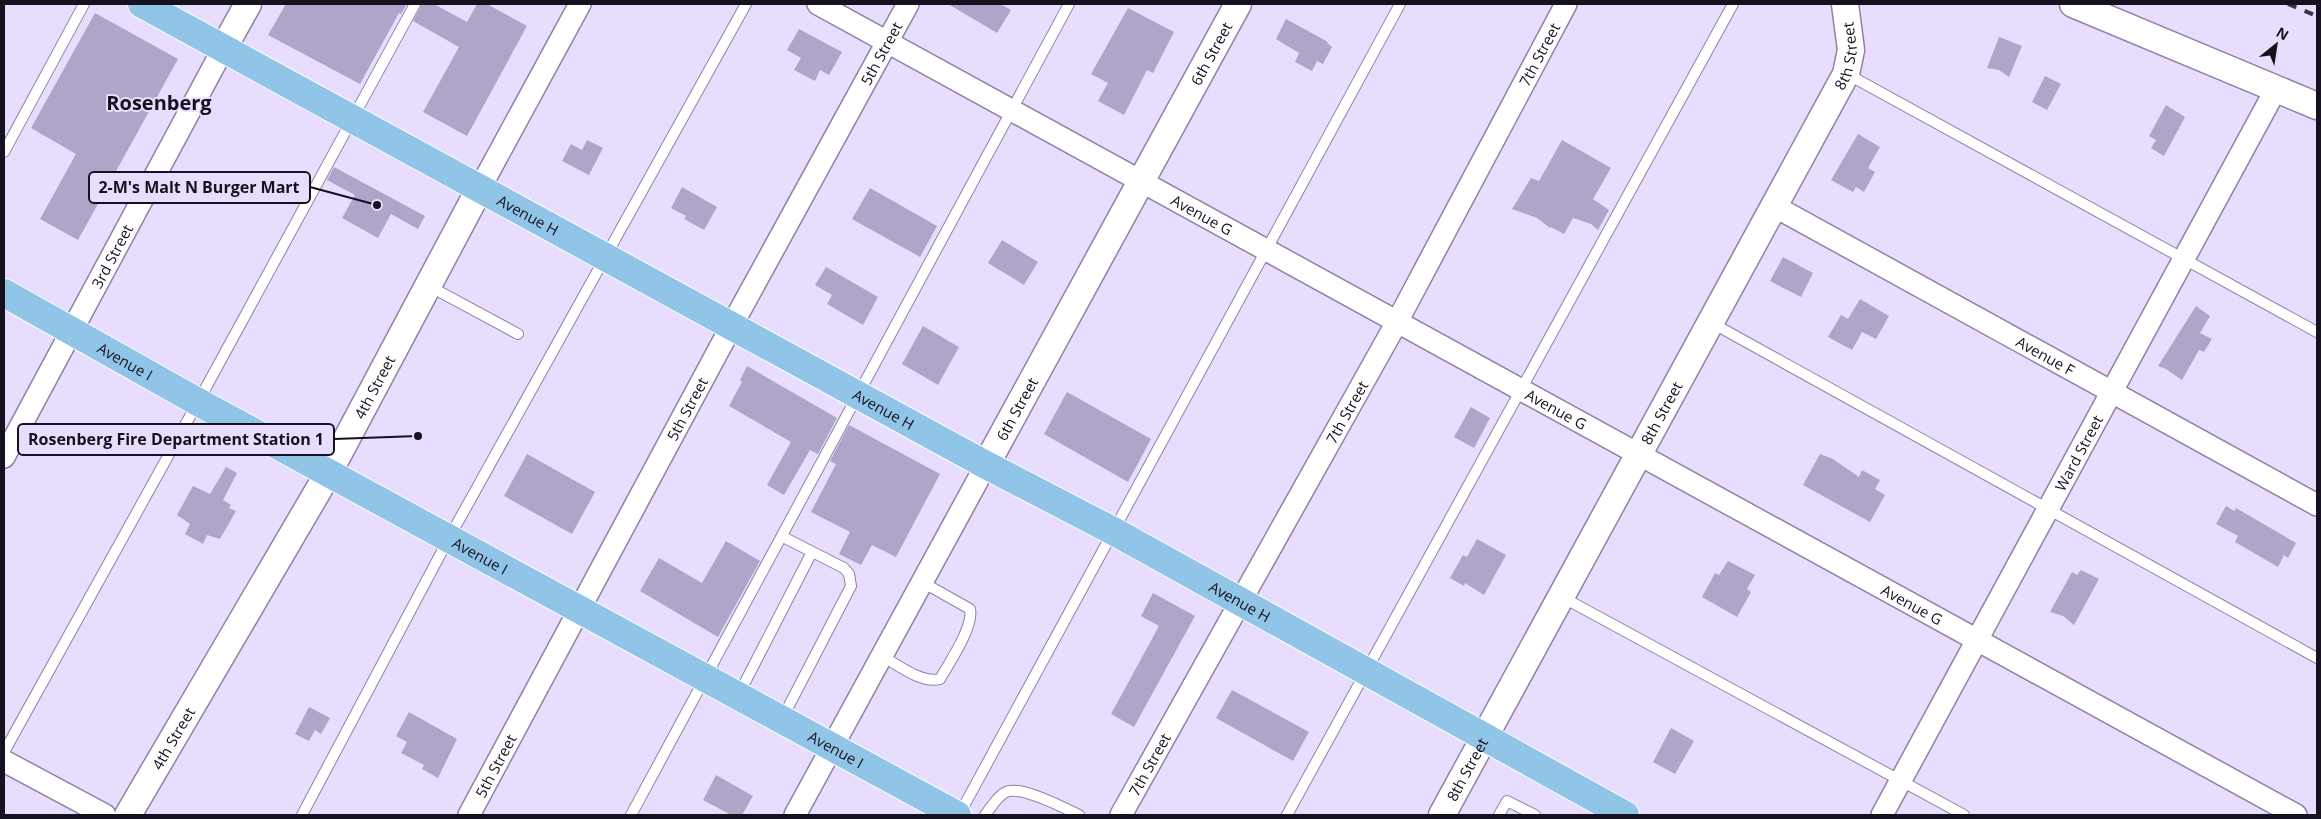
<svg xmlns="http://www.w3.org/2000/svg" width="2321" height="819" font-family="'Open Sans',sans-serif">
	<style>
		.building { fill: #b1a4c9 }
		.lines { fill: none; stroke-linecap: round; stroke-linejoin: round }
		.service-casing { stroke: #8f82a6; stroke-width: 12 }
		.minor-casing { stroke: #8f82a6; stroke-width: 24 }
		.tertiary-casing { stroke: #8f82a6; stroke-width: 29 }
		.primary-casing { stroke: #fff; stroke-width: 30 }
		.service { stroke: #fff; stroke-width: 10 }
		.minor { stroke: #fff; stroke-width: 21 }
		.tertiary { stroke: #fff; stroke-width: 26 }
		.primary { stroke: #91c5e8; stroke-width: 28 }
		.rail { stroke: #3b3547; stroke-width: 4; stroke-dasharray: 9 9; stroke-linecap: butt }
		.labels { text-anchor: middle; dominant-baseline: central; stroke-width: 4; stroke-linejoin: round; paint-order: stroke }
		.street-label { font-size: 15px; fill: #16111f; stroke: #e8ddfd }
		.district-label { font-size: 20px; font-weight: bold; fill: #16111f; stroke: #e8ddfd }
		.leader { fill: none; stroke: #16111f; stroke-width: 2 }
		.callout-dot { fill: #16111f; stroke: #e8ddfd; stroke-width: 2 }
		.callout { fill: #e8ddfd; stroke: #16111f; stroke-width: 2 }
		.callout-label { font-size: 16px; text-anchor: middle; font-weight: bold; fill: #16111f }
	</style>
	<rect width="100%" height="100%" fill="#e8ddfd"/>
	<path class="building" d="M 286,4 L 407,4 L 401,14 L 399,13 L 360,84 L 268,35 Z
		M 422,4 L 434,4 L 467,22 L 477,4 L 487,4 L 527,26 L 467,136 L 423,112 L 459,47 L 413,21 Z
		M 948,4 L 1000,4 L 1011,10 L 997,33 Z
		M 1128,8 L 1174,32 L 1153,73 L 1147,70 L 1124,115 L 1098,101 L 1108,83 L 1091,74 Z
		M 95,13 L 178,59 L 78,240 L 40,219 L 76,154 L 31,128 Z
		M 1286,19 L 1328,42 L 1327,43 L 1332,47 L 1323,64 L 1317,61 L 1312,71 L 1295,62 L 1299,53 L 1276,39 Z
		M 799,29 L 842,52 L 829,75 L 820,70 L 815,81 L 794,70 L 801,58 L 787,50 Z
		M 1999,37 L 2022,46 L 2009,77 L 1999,70 L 1987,68 Z
		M 2045,76 L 2061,84 L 2047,110 L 2032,102 Z
		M 2166,105 L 2185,117 L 2164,156 L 2151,148 L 2156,140 L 2149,136 Z
		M 1858,134 L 1880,147 L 1868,168 L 1875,172 L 1864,192 L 1856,187 L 1853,192 L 1831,180 Z
		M 587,140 L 603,148 L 589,175 L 562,161 L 571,144 L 582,150 Z
		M 1562,140 L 1611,168 L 1593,199 L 1609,210 L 1598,230 L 1591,224 L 1573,218 L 1564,234 L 1551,227 L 1550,228 L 1537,218 L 1512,209 L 1531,178 L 1539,181 Z
		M 334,167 L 425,216 L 418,229 L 391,214 L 378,238 L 342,218 L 355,195 L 327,180 Z
		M 682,187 L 717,207 L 704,230 L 684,219 L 686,216 L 671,208 Z
		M 870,188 L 937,226 L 920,257 L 852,219 Z
		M 1002,240 L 1038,262 L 1024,285 L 988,263 Z
		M 1783,257 L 1813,273 L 1801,297 L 1770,281 Z
		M 826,267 L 878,297 L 863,325 L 827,304 L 832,295 L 815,285 Z
		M 1860,299 L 1889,316 L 1876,339 L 1862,332 L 1852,350 L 1828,337 L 1841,315 L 1848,319 Z
		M 2196,306 L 2210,316 L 2200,333 L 2212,339 L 2204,352 L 2199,350 L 2182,380 L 2166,369 L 2158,366 Z
		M 923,326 L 959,347 L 938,385 L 902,364 Z
		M 747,366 L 837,418 L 818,454 L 810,450 L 784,495 L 767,485 L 791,442 L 729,406 L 742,382 L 740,380 Z
		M 1067,392 L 1151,439 L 1128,482 L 1044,434 Z
		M 1471,407 L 1490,418 L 1474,448 L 1454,437 Z
		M 849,425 L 940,474 L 896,557 L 872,545 L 861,565 L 839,554 L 850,532 L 811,512 L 836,464 L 830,461 Z
		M 527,454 L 595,492 L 572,534 L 504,496 Z
		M 1820,454 L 1833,459 L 1859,477 L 1862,470 L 1880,480 L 1875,489 L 1885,495 L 1870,522 L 1803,485 Z
		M 226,467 L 237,473 L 223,500 L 231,505 L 229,508 L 236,511 L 220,539 L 207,535 L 203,544 L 185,534 L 190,524 L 177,515 L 193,486 L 210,494 Z
		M 2226,506 L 2234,511 L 2236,508 L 2296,543 L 2288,558 L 2284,555 L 2278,567 L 2235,542 L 2238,536 L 2216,524 Z
		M 1477,539 L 1506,555 L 1484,595 L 1465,583 L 1464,586 L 1450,578 L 1463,555 L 1467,557 Z
		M 726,541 L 760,561 L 718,637 L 640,591 L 659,558 L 702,583 Z
		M 1728,561 L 1755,575 L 1747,589 L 1751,592 L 1737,617 L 1702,597 L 1715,573 L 1719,575 Z
		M 2081,570 L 2099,579 L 2074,625 L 2063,616 L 2050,612 L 2072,572 L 2077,575 Z
		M 1153,593 L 1195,616 L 1134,727 L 1111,714 L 1159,626 L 1141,616 Z
		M 1232,690 L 1309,732 L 1293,761 L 1216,718 Z
		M 309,707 L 330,718 L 321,734 L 315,730 L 309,741 L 295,734 Z
		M 409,712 L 457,739 L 438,778 L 422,769 L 424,765 L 401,753 L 407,742 L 396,736 Z
		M 1671,728 L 1694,741 L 1675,774 L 1653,762 Z
		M 716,775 L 753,796 L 742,815 L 731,815 L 703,800 Z"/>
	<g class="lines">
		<defs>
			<path id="service" d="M 1847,74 L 2317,332
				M 4,152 L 84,4
				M 429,286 L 518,334
				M 1712,323 L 2317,658
				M 1562,597 L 1964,815
				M 882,656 C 898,665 922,684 940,679 C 949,663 974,627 970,609 L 922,582
				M 739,694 L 812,552
				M 782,719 L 851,586 L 849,574 L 844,568 L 783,537
				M 4,752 L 198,402 L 415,4
				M 302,815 L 449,538 L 746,4
				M 631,815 L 1069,4
				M 959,815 L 1400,4
				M 985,815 C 991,808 997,796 1006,792 C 1021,785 1064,808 1079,815
				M 1287,815 L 1733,4
				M 1499,815 L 1507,801 L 1535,815"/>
			<g id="minor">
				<path id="s1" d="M 818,4 L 2296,815"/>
				<path d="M 480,188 L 580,4"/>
				<path id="s2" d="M 1774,206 L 2317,505"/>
				<path id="s3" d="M 4,457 L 223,49"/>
				<path d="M 4,761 L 105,815"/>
				<path id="s4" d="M 469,815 L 732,325 L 908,4"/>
				<path d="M 795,815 L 986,465"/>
				<path id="s5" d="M 1121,815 L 1397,322 L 1566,4"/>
				<path id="s6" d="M 1882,815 L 2276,89"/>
			</g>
			<g id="tertiary">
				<path d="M 2073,4 L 2317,106"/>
				<path d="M 223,49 L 248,4"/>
				<path id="s7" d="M 986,465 L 1238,4"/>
				<path id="s8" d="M 128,815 L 329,472 L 480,188"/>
				<path id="s9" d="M 1442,815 L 1846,74 L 1851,50 L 1845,4"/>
			</g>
			<g id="primary">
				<path id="s10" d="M 142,4 L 986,465 L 1115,532 L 1625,815"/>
				<path id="s11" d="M 4,293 L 198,402 L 957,815"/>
			</g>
		</defs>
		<use href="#service" class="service-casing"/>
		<use href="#minor" class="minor-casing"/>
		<use href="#tertiary" class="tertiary-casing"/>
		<use href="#primary" class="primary-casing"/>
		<use href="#service" class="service"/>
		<use href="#minor" class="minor"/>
		<use href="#tertiary" class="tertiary"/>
		<use href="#primary" class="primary"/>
		<path class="rail" d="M 2288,4 L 2317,16"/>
	</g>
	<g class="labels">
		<g class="street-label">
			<text stroke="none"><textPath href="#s4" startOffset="866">5th Street</textPath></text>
			<text stroke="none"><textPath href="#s7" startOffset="469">6th Street</textPath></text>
			<text stroke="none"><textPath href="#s9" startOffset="862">8th Street</textPath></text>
			<text stroke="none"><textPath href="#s5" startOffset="868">7th Street</textPath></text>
			<text stroke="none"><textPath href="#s10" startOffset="440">Avenue H</textPath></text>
			<text stroke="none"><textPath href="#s1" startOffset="438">Avenue G</textPath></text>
			<text stroke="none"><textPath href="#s3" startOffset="228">3rd Street</textPath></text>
			<text stroke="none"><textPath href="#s2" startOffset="310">Avenue F</textPath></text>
			<text stroke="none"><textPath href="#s11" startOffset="139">Avenue I</textPath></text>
			<text stroke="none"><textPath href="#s8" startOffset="494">4th Street</textPath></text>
			<text stroke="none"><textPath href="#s10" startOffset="845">Avenue H</textPath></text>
			<text stroke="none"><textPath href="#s4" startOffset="461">5th Street</textPath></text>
			<text stroke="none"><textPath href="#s7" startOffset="64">6th Street</textPath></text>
			<text stroke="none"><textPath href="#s1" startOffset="842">Avenue G</textPath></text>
			<text stroke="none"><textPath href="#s5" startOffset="462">7th Street</textPath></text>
			<text stroke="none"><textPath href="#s9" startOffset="458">8th Street</textPath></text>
			<text stroke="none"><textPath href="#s6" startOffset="412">Ward Street</textPath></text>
			<text stroke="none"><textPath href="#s11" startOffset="544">Avenue I</textPath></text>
			<text stroke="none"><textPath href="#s10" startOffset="1250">Avenue H</textPath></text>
			<text stroke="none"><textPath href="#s1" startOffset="1248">Avenue G</textPath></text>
			<text stroke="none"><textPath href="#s8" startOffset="89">4th Street</textPath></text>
			<text stroke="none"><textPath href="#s11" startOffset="949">Avenue I</textPath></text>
			<text stroke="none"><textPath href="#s5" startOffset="58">7th Street</textPath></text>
			<text stroke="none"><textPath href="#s4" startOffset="56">5th Street</textPath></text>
			<text stroke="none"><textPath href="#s9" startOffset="52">8th Street</textPath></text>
		</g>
		<g class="district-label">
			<text x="159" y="102">Rosenberg</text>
		</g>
	</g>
	<path class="leader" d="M377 205L310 187M418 436L334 439"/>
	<g class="callout-dot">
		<circle cx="377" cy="205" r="5"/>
		<circle cx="418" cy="436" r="5"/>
	</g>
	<g class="callout">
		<rect x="89" y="172" width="221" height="31" rx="5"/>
		<rect x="18" y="424" width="316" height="31" rx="5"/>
	</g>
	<g class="callout-label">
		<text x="199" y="193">2-M's Malt N Burger Mart</text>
		<text x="176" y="445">Rosenberg Fire Department Station 1</text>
	</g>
	<rect width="2321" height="819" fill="none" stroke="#16111f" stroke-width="10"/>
	<g transform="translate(2276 45) rotate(30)" stroke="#e8ddfd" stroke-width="4" paint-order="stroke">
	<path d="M0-4L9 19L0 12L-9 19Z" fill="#16111f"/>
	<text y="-8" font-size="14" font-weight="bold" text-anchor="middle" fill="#16111f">N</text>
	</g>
</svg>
